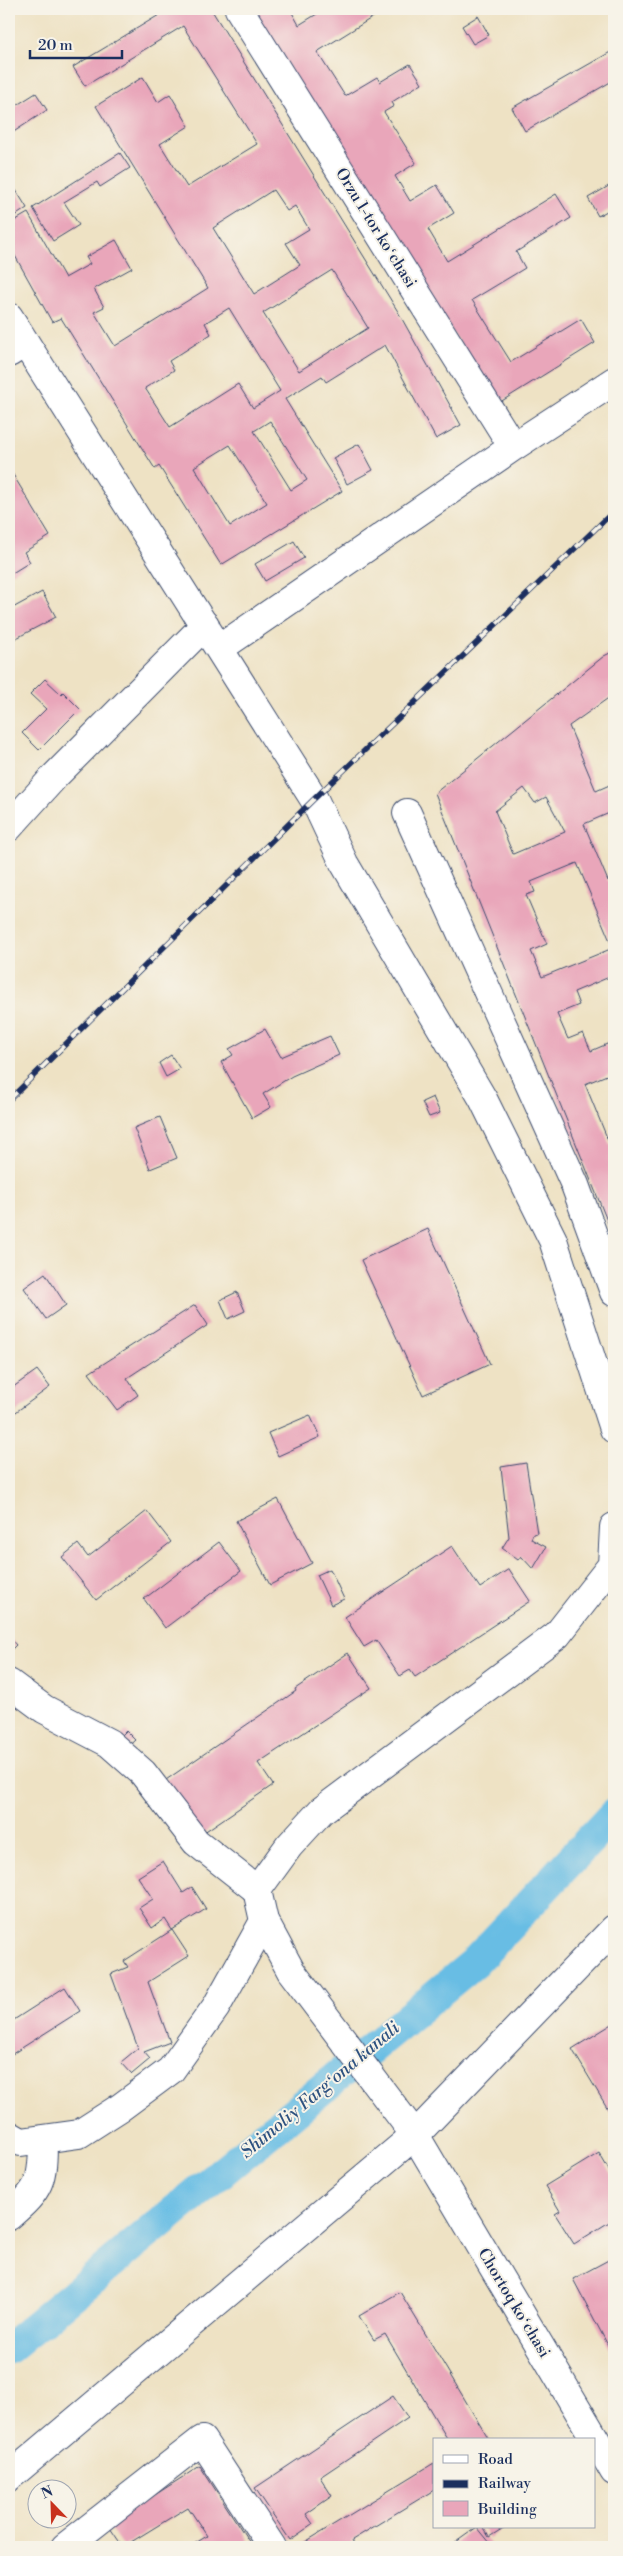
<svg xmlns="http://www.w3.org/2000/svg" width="623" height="2556" font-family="'Libre Bodoni',serif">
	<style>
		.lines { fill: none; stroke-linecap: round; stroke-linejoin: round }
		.canal { stroke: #67bde4; stroke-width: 32 }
		.building { fill: #e9a6ba; fill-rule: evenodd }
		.minor-casing { stroke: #3b4a6d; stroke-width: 30 }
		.major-casing { stroke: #3b4a6d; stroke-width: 30 }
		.minor { stroke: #fff; stroke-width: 28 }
		.major { stroke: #fff; stroke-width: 28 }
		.rail-casing { stroke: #1b2f5e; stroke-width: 5.5 }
		.rail { stroke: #f7f3e8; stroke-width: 4; stroke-dasharray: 11; stroke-linecap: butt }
		.labels { text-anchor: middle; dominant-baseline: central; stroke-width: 4; stroke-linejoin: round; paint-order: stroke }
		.street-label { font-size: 16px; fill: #1b2f5e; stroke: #f7f3e8 }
		.water-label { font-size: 18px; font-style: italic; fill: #2e5280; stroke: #f7f3e8 }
	</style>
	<rect width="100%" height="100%" fill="#f7f3e8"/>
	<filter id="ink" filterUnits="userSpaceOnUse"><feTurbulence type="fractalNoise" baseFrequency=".02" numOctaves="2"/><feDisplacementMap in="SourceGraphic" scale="10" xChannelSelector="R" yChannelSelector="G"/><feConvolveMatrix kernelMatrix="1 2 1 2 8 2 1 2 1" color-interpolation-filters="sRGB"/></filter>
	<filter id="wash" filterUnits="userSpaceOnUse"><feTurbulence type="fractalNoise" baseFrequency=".0096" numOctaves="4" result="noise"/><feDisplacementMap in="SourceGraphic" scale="20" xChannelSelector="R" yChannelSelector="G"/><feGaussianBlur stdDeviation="1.12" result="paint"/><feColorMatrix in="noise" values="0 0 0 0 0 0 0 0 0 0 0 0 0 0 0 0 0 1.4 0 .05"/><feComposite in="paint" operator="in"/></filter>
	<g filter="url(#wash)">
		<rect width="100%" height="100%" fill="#eee2c4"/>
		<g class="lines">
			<path class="canal" d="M 9,2348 L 474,1963 L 614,1814"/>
		</g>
		<g id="blocks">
			<path class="building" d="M 169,9 L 211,9 L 397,310 L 461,425 L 436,439 L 385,345 L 326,382 L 322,376 L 285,399 L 342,491 L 221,565 L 159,466 L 155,469 L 61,318 L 52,322 L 9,245 L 9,224 L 28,213 L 65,278 L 90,264 L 86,257 L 116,240 L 132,268 L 94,289 L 104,307 L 94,312 L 115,346 L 208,288 L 96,106 L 143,77 L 158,102 L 170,94 L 189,126 L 160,144 L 187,187 L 257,144 L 183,26 L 85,86 L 73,67 ZM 273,190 L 287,211 L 295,206 L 309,229 L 286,243 L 300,265 L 254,294 L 213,228 ZM 332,270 L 368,328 L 299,371 L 263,313 ZM 229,308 L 280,391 L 253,408 L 238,384 L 170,427 L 145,388 L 174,370 L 169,361 L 211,334 L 205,323 ZM 270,421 L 307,480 L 291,490 L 254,431 ZM 230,445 L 267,503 L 230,526 L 194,467 Z
				M 252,9 L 290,9 L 299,25 L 325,9 L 386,9 L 317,52 L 345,96 L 377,77 L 380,82 L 410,64 L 422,83 L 392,102 L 394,106 L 384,112 L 416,163 L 395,176 L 410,201 L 437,185 L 454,213 L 428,229 L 447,261 L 556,194 L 571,218 L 516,252 L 525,268 L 472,300 L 511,362 L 581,319 L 595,343 L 497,404 Z
				M 478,16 L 489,35 L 473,44 L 462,26 Z
				M 614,50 L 614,80 L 525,131 L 512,108 Z
				M 36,93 L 47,110 L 9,135 L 9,110 Z
				M 120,153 L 130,168 L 100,187 L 97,182 L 64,202 L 79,225 L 53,241 L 33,208 Z
				M 9,179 L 27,208 L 9,220 Z
				M 614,183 L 614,207 L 598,216 L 588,198 Z
				M 359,444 L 373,470 L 347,484 L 333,458 Z
				M 9,468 L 50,536 L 24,552 L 30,562 L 9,575 Z
				M 294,541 L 304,558 L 265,581 L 255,564 Z
				M 42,592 L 56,617 L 9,642 L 9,610 Z
				M 614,651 L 614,694 L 569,726 L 596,791 L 614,783 L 614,811 L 584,824 L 608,881 L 614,878 L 614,975 L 574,992 L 579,1005 L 557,1014 L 568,1039 L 583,1033 L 591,1051 L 614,1041 L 614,1072 L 585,1084 L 610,1145 L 614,1143 L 614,1238 L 435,793 L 604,656 ZM 524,788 L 535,803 L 546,797 L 565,832 L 513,854 L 495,811 ZM 577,863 L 613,948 L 542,977 L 531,951 L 547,944 L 526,895 L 535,892 L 531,882 Z
				M 45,679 L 61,694 L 63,692 L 80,709 L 39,750 L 22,733 L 46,709 L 30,694 Z
				M 265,1029 L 281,1057 L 330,1036 L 339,1055 L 292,1076 L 263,1094 L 271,1107 L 252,1118 L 221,1062 L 233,1055 L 229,1049 Z
				M 171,1055 L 180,1069 L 166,1077 L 159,1063 Z
				M 433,1097 L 440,1113 L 429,1117 L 422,1102 Z
				M 160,1117 L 177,1158 L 150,1169 L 134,1128 Z
				M 428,1229 L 490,1364 L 423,1395 L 361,1260 Z
				M 45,1273 L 66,1305 L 46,1319 L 24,1288 Z
				M 237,1292 L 245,1311 L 228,1319 L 220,1300 Z
				M 195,1305 L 208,1325 L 127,1378 L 138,1395 L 117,1410 L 89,1373 Z
				M 37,1370 L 50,1387 L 9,1417 L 9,1390 Z
				M 310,1415 L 320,1437 L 278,1456 L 268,1433 Z
				M 526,1463 L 537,1533 L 533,1534 L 531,1539 L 546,1547 L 533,1569 L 521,1556 L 518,1560 L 502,1548 L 509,1537 L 501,1467 Z
				M 278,1499 L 312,1563 L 270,1585 L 236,1521 Z
				M 147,1511 L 171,1542 L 96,1600 L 62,1557 L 78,1544 L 88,1557 Z
				M 219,1542 L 241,1571 L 165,1628 L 144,1599 Z
				M 452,1546 L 480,1588 L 509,1569 L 530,1601 L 415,1677 L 410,1670 L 400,1676 L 376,1640 L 364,1647 L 345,1617 Z
				M 330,1569 L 344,1599 L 331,1605 L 317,1575 Z
				M 9,1637 L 16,1645 L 9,1652 Z
				M 348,1653 L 371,1688 L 258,1763 L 273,1785 L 197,1837 L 160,1784 L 296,1691 L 295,1689 Z
				M 9,1700 L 17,1705 L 11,1717 L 9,1716 Z
				M 126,1731 L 135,1740 L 124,1750 L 115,1742 Z
				M 163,1861 L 183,1893 L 192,1887 L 206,1909 L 172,1930 L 189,1956 L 148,1982 L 170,2042 L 144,2052 L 150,2059 L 132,2074 L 121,2062 L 138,2048 L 111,1974 L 128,1967 L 124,1961 L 172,1930 L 165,1919 L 152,1928 L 139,1908 L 153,1899 L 138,1877 Z
				M 65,1987 L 80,2011 L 9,2056 L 9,2023 Z
				M 614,2023 L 614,2119 L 572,2049 Z
				M 599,2153 L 614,2179 L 614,2219 L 574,2244 L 555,2214 L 560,2211 L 545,2186 Z
				M 614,2257 L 614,2349 L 611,2351 L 573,2279 Z
				M 400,2292 L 443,2363 L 489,2440 L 448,2440 L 385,2334 L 374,2340 L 359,2316 Z
				M 393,2396 L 408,2418 L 320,2477 L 332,2496 L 306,2514 L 313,2524 L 290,2540 L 255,2488 Z
				M 434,2463 L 434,2490 L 352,2540 L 356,2547 L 297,2547 Z
				M 200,2466 L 250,2543 L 255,2540 L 259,2547 L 189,2547 L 207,2536 L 188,2507 L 123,2547 L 108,2525 Z
				M 477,2527 L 491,2544 L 486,2547 L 449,2547 Z
				M 483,2527 L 505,2527 L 489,2537 Z"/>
		</g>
	</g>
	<g filter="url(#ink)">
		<use href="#blocks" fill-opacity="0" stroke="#3b4a6d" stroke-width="1"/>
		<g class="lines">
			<defs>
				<path id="minor" d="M 239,9 L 513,447
					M 9,353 L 25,343
					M 220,648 L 513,447 L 614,381
					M 407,813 L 575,1185 L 614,1292
					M 9,827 L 55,776 L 205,625
					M 9,1683 L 44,1709 L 109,1743 L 143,1773 L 196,1842 L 257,1890
					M 9,2135 L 21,2142 L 79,2134 L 121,2107 L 171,2070 L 216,2007 L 264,1921
					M 9,2216 C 41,2189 43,2181 43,2139
					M 9,2477 L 415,2135 L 614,1929
					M 65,2547 L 202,2440 L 272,2547"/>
				<path id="major" d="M 9,317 L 314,799 L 344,863 L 483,1099 L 553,1240 L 614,1429
					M 614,1527 L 612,1565 L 557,1635 L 321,1811 L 289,1846 L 257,1890 L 264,1921 L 291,1971 L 415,2135 L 614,2471"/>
			</defs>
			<use href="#minor" class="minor-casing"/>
			<use href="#major" class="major-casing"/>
			<use href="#minor" class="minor"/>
			<use href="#major" class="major"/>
			<defs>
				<path id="rail" d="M 9,1100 L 314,799 L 614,511"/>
			</defs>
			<use href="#rail" class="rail-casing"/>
			<use href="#rail" class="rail"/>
		</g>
	</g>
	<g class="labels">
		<g class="street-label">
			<text transform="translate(376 228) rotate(58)">Orzu 1-tor koʻchasi</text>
			<text transform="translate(514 2303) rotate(59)">Chortoq koʻchasi</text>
		</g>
		<g class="water-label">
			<text transform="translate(320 2090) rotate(-40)">Shimoliy Fargʻona kanali</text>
		</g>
	</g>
	<rect width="623" height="2556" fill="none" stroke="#f7f3e8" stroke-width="30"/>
	<rect x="433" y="2438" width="162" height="90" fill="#f7f3e8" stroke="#9fa5b1"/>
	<rect x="443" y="2455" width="25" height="8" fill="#ffffff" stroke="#9fa5b1"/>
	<text x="478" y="2464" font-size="15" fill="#1b2f5e">Road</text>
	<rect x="443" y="2480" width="25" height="8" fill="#1b2f5e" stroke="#9fa5b1"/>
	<text x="478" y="2488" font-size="15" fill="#1b2f5e">Railway</text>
	<rect x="443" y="2501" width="25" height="15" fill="#e9a6ba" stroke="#9fa5b1"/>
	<text x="478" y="2514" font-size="15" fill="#1b2f5e">Building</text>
	<g transform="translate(52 2504) rotate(337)"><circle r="24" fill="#f7f3e8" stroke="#9fa5b1"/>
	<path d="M0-4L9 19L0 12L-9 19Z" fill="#c8321e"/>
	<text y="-8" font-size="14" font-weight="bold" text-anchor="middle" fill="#1b2f5e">N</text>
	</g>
	<path d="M30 50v8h92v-8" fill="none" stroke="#1b2f5e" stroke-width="2.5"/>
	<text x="38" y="50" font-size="15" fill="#1b2f5e" stroke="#f7f3e8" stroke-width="4" paint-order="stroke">20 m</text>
</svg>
